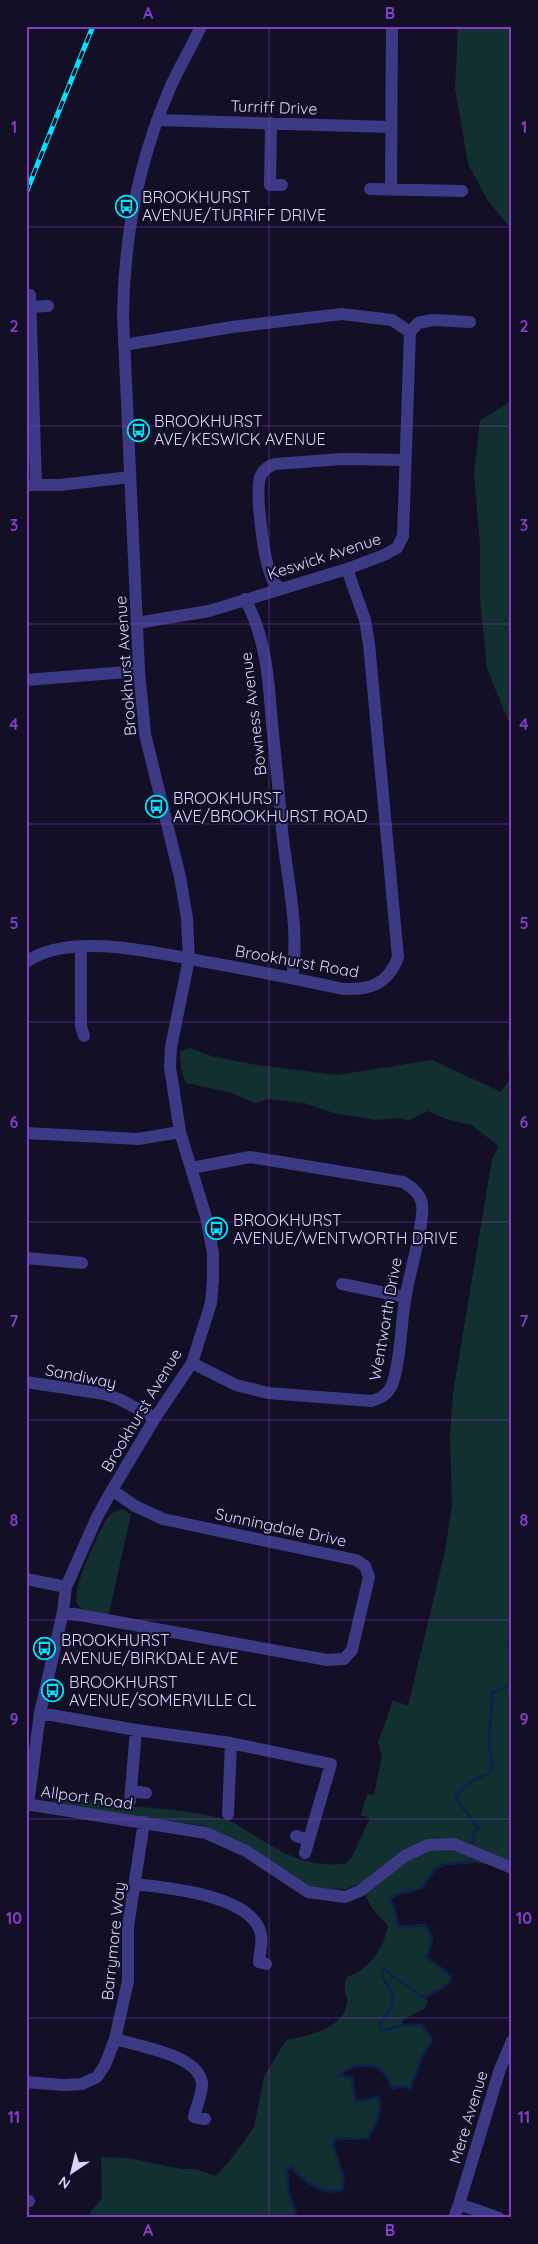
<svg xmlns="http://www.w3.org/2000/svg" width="538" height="2244" font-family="Quicksand,sans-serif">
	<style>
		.green { fill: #12302f }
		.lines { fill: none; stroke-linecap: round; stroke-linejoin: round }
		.stream { stroke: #0c2248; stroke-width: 3 }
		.minor { stroke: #3d3a85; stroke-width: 12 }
		.rail-casing { stroke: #00e5ff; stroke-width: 5 }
		.rail { stroke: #130f26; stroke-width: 3; stroke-dasharray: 9; stroke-linecap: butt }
		.grid { fill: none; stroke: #843dc5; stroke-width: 1; stroke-opacity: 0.55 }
		.labels { text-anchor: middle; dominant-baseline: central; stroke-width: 4.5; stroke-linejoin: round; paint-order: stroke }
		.street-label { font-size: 16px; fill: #d9d4ff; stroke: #130f26 }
		.poi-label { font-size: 16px; fill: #d9d4ff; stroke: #130f26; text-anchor: start }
		.neatline { fill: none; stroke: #843dc5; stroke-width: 2 }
		.grid-label { font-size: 16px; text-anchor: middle; font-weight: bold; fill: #843dc5 }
	</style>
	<rect width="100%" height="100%" fill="#130f26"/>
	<path class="green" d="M 458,26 L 512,26 L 512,230 L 488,201 L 468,164 L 455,88 Z
		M 512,401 L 512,730 L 487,669 L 480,598 L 480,545 L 474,473 L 480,420 Z
		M 512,1008 L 512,1870 C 489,1865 457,1855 436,1869 C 430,1873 427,1882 421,1887 C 414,1892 404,1893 396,1894 L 391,1901 L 394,1907 L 398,1927 L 425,1925 L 432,1937 L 427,1958 L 451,1976 L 448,1984 L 424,1998 L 428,2001 C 424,2016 413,2009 402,2022 L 403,2025 L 422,2025 L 432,2040 L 422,2056 L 410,2088 L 401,2086 L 392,2088 C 389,2081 386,2071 379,2068 C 367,2063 349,2065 341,2075 L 352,2078 L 356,2102 L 378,2097 C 383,2112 375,2125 368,2138 L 335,2139 L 333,2146 L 343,2175 L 343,2189 C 324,2197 303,2181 291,2166 L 287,2171 L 288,2190 L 297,2218 L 86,2218 L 102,2198 L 101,2157 L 129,2158 L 181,2169 L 196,2169 L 216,2176 L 231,2159 L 254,2127 L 264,2077 L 286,2040 C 306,2036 340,2030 346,2007 C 350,1996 341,1993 347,1977 C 370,1968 383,1950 388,1926 L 372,1908 L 359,1884 L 346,1889 L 313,1888 L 254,1852 L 206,1826 L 59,1805 L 48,1797 L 45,1786 C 102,1813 167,1802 227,1820 C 236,1822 245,1830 253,1835 C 287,1855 304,1867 345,1864 L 353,1855 L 370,1818 L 361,1815 L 367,1794 L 374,1795 L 382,1755 L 378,1743 L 393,1700 L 408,1706 L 445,1551 L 452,1505 L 450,1436 L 453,1393 L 492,1159 L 499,1146 L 471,1125 L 446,1119 L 428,1111 L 409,1120 L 396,1118 L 376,1120 L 334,1113 L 304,1103 L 269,1099 L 255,1103 L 229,1092 L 186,1083 L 181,1069 L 180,1052 L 190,1048 L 211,1056 L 251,1064 L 337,1075 L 432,1060 L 501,1092 L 509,1080 L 508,1043 Z
		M 121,1509 L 131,1514 L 109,1614 C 99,1612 82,1613 77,1603 C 71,1590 100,1529 108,1517 C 111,1513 117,1511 121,1509 Z"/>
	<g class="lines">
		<path class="stream" d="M 512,1624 L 508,1649 L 512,1650
			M 473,1848 L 474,1831 L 479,1829 L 455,1797 L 470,1782 L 488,1774 L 492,1768 L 489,1743 L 492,1693 L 512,1684
			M 297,2218 L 288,2190 L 287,2171 L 291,2166 C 303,2181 324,2197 343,2189 L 343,2175 L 333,2146 L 335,2139 L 368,2138 C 375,2125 383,2112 378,2097 L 356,2102 L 352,2078 L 340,2075 C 349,2065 366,2063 378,2068 C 386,2071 389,2081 392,2088 L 401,2086 L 410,2088 L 422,2056 L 432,2040 L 422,2025 L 403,2025 L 381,2031 L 380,2023 C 398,1999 397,2002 382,1976 L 383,1969 L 424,1998 L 448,1984 L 451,1976 L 427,1958 L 432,1937 L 425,1925 L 398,1927 L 394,1907 L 390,1901 L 395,1894 L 408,1892 L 422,1887 L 434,1870 L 445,1864 L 472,1862 L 472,1855"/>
		<path class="minor" d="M 157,120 L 390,127
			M 271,123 L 270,185 L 282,185
			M 370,189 L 462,191
			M 391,189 L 392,26
			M 30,295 L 36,484
			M 30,307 L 48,306
			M 410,332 L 418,323 L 433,320 L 470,322
			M 124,345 L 232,327 L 342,314 L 392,320 L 410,332 L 403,536 L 397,548 L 384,555 L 347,569 L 209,611 L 137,623
			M 26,485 L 60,485 L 130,477
			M 279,588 C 276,584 272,580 271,575 C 264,560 254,489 261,475 C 264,469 269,466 275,464 L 342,459 L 406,460
			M 245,599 C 266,637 269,682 272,724 C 276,760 279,795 282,830 C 287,879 300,928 292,978
			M 26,680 L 139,671
			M 81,946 L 81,1026 L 84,1036
			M 26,962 C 70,930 162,954 212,963 C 256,971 299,979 343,989 C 369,990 388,985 398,957 L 369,644 L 365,620 L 347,569
			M 26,1133 L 138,1139 L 180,1132
			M 191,1168 L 250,1157 L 403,1182 C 412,1187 420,1193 422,1204 C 425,1221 409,1275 406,1295 C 400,1324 402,1354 393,1382 C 389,1394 382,1398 371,1401 L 268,1393 L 236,1385 L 192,1363
			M 26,1258 L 82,1263
			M 342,1284 L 405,1297
			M 26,1382 L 105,1394 L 121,1400 L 155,1418
			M 26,1579 L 66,1587
			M 63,1612 L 327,1660 L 344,1659 L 352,1650 L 369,1577 L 365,1566 L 356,1560 L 163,1519 L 135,1506 L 112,1490
			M 40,1713 L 136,1730 L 231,1743 L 331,1764 L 305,1853
			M 131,1791 L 146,1793
			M 130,1801 L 136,1730
			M 26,1804 L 206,1833 L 246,1851 L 308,1892 L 345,1897 L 360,1891 L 405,1856 L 428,1845 L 454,1844 L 512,1868
			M 28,1805 L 40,1713 L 63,1612 L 66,1587 L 97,1517 L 112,1490 L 155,1418 L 192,1363 L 211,1303 L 213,1279 L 213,1253 L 206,1217 L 180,1132 L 170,1067 L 171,1047 L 189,959 L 187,918 L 180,877 L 145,734 L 139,671 L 123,315 C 124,237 139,160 170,88 C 179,67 192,47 201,26
			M 228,1814 L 231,1743
			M 296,1836 L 309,1840
			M 135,1884 C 167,1888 243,1894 259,1928 C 264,1939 260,1950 259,1962 L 266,1964
			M 115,2039 C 138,2046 199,2055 202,2083 C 203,2092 196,2107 194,2117 L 205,2119
			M 26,2082 L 64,2085 L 82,2084 L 97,2077 L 105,2065 L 115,2039 L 128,1981 L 128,1926 L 144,1822
			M 26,2202 L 29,2201
			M 454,2218 L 459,2204
			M 499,2218 L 459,2204 L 500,2069 L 512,2041"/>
		<defs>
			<path id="rail" d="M 26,193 L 93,26"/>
		</defs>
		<use href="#rail" class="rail-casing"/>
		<use href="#rail" class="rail"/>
	</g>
	<path class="grid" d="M 269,26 L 269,2218M 26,227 L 512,227M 26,426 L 512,426M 26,624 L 512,624M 26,824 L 512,824M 26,1022 L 512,1022M 26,1222 L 512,1222M 26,1420 L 512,1420M 26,1620 L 512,1620M 26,1819 L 512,1819M 26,2018 L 512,2018"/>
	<defs>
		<symbol id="bus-ring" viewBox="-11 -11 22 22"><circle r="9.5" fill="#130f26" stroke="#00e5ff" stroke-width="1.5"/><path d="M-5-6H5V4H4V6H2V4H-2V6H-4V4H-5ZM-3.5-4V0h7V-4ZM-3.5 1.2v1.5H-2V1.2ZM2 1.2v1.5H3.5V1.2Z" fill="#00e5ff"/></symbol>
	</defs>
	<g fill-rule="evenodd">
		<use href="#bus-ring" x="114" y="194" width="25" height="25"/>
		<use href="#bus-ring" x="126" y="418" width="25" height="25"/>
		<use href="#bus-ring" x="144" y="794" width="25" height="25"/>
		<use href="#bus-ring" x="204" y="1216" width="25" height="25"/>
		<use href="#bus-ring" x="32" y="1636" width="25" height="25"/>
		<use href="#bus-ring" x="40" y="1678" width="25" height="25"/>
	</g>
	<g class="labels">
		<g class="street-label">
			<text transform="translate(274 107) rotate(2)">Turriff Drive</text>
			<text transform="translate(324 556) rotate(-18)">Keswick Avenue</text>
			<text transform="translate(125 666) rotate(-94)">Brookhurst Avenue</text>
			<text transform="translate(253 714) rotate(-97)">Bowness Avenue</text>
			<text transform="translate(297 961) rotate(10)">Brookhurst Road</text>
			<text transform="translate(385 1319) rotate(-80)">Wentworth Drive</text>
			<text transform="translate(81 1376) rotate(11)">Sandiway</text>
			<text transform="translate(141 1410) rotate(-59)">Brookhurst Avenue</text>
			<text transform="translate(281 1527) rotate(12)">Sunningdale Drive</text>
			<text transform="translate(87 1797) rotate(8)">Allport Road</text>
			<text transform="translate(113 1941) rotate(-84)">Barrymore Way</text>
			<text transform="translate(468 2117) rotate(-73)">Mere Avenue</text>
		</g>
		<g class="poi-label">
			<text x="142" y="197">BROOKHURST<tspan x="142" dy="18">AVENUE/TURRIFF DRIVE</tspan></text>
			<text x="154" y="421">BROOKHURST<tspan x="154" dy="18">AVE/KESWICK AVENUE</tspan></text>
			<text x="173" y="798">BROOKHURST<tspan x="173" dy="18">AVE/BROOKHURST ROAD</tspan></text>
			<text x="233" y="1220">BROOKHURST<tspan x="233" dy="18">AVENUE/WENTWORTH DRIVE</tspan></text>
			<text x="61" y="1640">BROOKHURST<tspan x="61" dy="18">AVENUE/BIRKDALE AVE</tspan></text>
			<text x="69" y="1682">BROOKHURST<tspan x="69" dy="18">AVENUE/SOMERVILLE CL</tspan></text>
		</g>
	</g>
	<rect width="538" height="2244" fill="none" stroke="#130f26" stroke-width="55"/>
	<g transform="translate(72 2172) rotate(215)" stroke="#130f26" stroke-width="4" paint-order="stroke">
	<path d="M0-4L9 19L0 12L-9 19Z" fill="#d9d4ff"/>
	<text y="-8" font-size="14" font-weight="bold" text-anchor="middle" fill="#d9d4ff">N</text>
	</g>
	<rect x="28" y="28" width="482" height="2188" class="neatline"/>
	<g class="grid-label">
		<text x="148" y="19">A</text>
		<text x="390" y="19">B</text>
		<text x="14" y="133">1</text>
		<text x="524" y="133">1</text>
		<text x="14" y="332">2</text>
		<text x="524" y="332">2</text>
		<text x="14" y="531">3</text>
		<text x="524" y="531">3</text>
		<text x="14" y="730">4</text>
		<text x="524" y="730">4</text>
		<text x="14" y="929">5</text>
		<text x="524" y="929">5</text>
		<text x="14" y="1128">6</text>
		<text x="524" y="1128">6</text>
		<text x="14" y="1327">7</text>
		<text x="524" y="1327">7</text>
		<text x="14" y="1526">8</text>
		<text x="524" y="1526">8</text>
		<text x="14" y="1725">9</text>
		<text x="524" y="1725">9</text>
		<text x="14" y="1924">10</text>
		<text x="524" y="1924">10</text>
		<text x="14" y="2123">11</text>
		<text x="524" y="2123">11</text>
		<text x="148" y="2236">A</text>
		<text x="390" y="2236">B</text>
	</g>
</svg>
